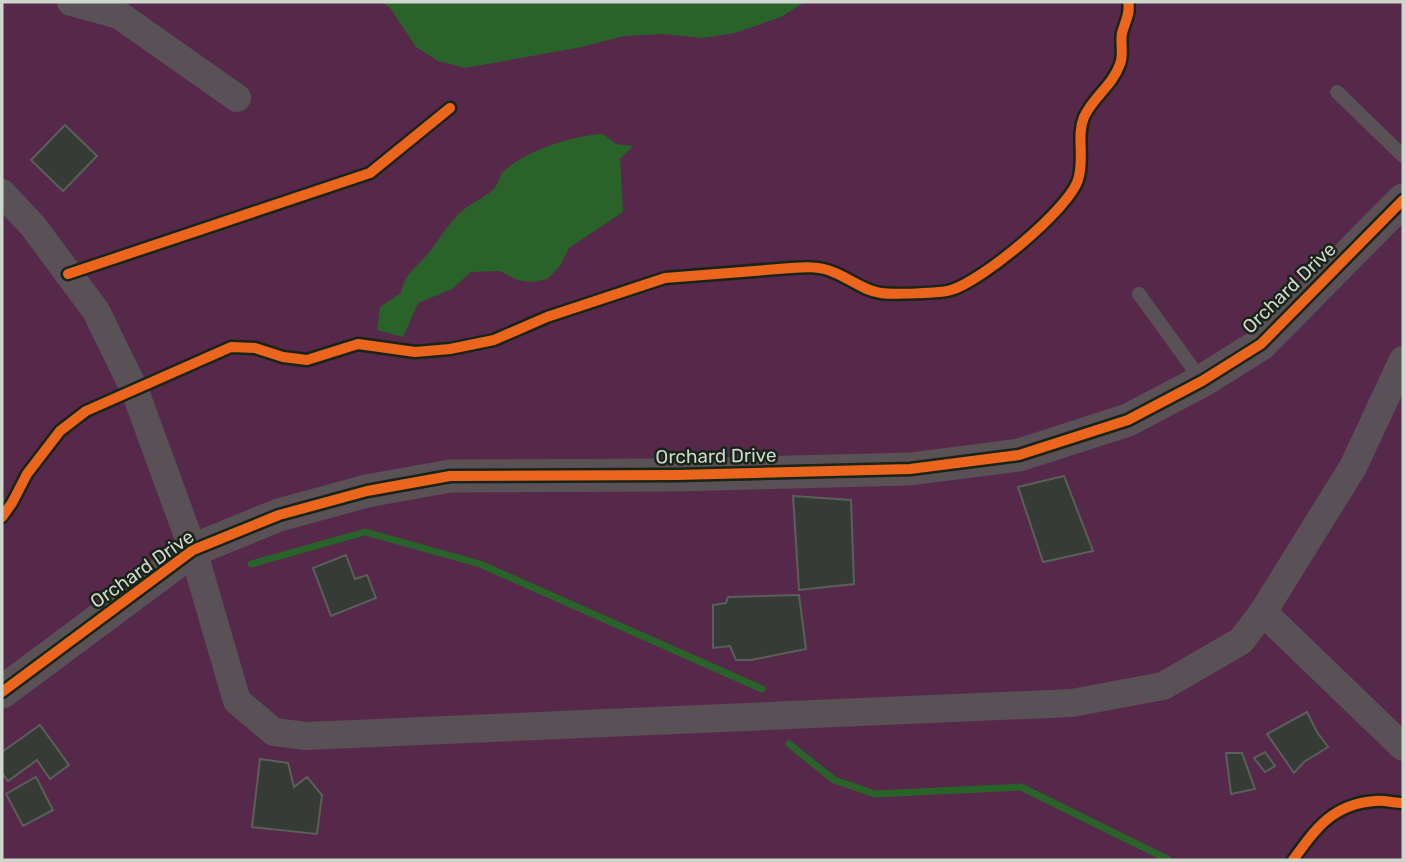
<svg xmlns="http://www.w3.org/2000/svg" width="1405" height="862" font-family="Rubik,sans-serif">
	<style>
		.green { fill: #56284a }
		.water { fill: #29632a }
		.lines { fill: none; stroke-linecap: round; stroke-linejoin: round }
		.stream { stroke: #29632a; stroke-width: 7 }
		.building { fill: #363b36; stroke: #5a5f59; stroke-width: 2 }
		.service { stroke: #595156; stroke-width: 14 }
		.minor { stroke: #595156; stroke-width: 28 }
		.tertiary { stroke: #595156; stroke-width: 33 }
		.cycleway-casing { stroke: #182418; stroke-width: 15 }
		.cycleway { stroke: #eb651d; stroke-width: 10 }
		.labels { text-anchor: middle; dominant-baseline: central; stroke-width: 5; stroke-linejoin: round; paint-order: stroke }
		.street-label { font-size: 19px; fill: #ced6ce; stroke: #182418 }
	</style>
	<rect width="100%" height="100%" fill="#1b211b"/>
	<path class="green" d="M 2,2 L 1403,2 L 1403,860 L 2,860 Z"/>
	<path class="water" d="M 382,2 L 805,2 L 781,17 L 735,33 L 702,38 L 663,34 L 624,36 L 582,47 L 465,68 L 438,61 L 416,47 L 390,8 Z
		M 603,134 L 616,144 L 633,146 L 620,159 L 623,212 L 569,248 L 560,266 L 547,279 L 532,282 L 517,280 L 500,271 L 471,272 L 452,289 L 418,303 L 403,337 L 377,330 L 380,307 L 401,293 C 403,275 420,264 431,250 C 441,236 449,223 461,212 C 471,202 488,197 496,186 C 499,182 499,175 503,172 C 524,151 574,135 603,134 Z"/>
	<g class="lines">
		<path class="stream" d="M 251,564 L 365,532 L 480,564 L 762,689
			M 789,744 L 834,780 L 875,794 L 1021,787 L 1169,860"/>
	</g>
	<path class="building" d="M 65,125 L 97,156 L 63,191 L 31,160 Z
		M 1064,476 L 1093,551 L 1043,562 L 1018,487 Z
		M 793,496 L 851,500 L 854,584 L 799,590 Z
		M 346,555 L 355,579 L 367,575 L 376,598 L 331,616 L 313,568 Z
		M 799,595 L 806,649 L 751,660 L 736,660 L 730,646 L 713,648 L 713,605 L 726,603 L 728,597 Z
		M 1307,712 L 1317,732 L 1328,747 L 1304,762 L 1294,773 L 1267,734 Z
		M 40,725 L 69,765 L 50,779 L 37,760 L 8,781 L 2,773 L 2,752 Z
		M 1265,752 L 1275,766 L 1265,772 L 1254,758 Z
		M 1226,753 L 1242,753 L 1255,789 L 1231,794 Z
		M 260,759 L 288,763 L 294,787 L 307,777 L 322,795 L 317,834 L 252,827 Z
		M 36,777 L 53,810 L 23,826 L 6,794 Z"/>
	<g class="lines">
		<path class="service" d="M 1337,92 L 1403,156
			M 1139,294 L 1202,381"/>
		<path class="minor" d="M 71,2 L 119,15 L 237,98
			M 2,193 L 33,226 L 96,311 L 135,391 L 193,550 L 237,701 L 274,732 L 306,736 L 1072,703 L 1163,686 L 1241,641 L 1263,612 L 1353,467 L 1403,360
			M 1263,612 L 1403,747"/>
		<path class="tertiary" d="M 2,692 L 193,550 L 279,515 L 367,491 L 450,476 L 677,475 L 910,469 L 1019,455 L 1128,420 L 1202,381 L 1261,344 L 1403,200"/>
		<defs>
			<path id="cycleway" d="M 68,274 L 370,173 L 450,108
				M 2,517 L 12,503 L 27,474 L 60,431 L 86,411 L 231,347 L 255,348 L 283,357 L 307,360 L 358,344 L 415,352 L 450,349 L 494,340 L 547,317 L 665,278 L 791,268 C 805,267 819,266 833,272 C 849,278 864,291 881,293 C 892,295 942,293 951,290 C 982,281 1068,210 1078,180 C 1085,159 1076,136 1084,117 C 1093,97 1113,85 1120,64 C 1124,54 1120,43 1122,33 C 1125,22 1131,12 1128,2
				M 2,692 L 193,550 L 279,515 L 367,491 L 450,476 L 677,475 L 910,469 L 1019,455 L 1128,420 L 1202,381 L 1261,344 L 1403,200
				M 1293,860 C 1316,828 1333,804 1375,801 C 1385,800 1394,803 1403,803"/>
		</defs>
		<use href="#cycleway" class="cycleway-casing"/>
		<use href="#cycleway" class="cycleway"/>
	</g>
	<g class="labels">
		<g class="street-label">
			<text transform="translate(1289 288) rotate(-44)">Orchard Drive</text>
			<text transform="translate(716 456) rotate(-1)">Orchard Drive</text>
			<text transform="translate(142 569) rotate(-35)">Orchard Drive</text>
		</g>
	</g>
	<rect width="1405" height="862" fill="none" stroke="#ced6ce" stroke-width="7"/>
</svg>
